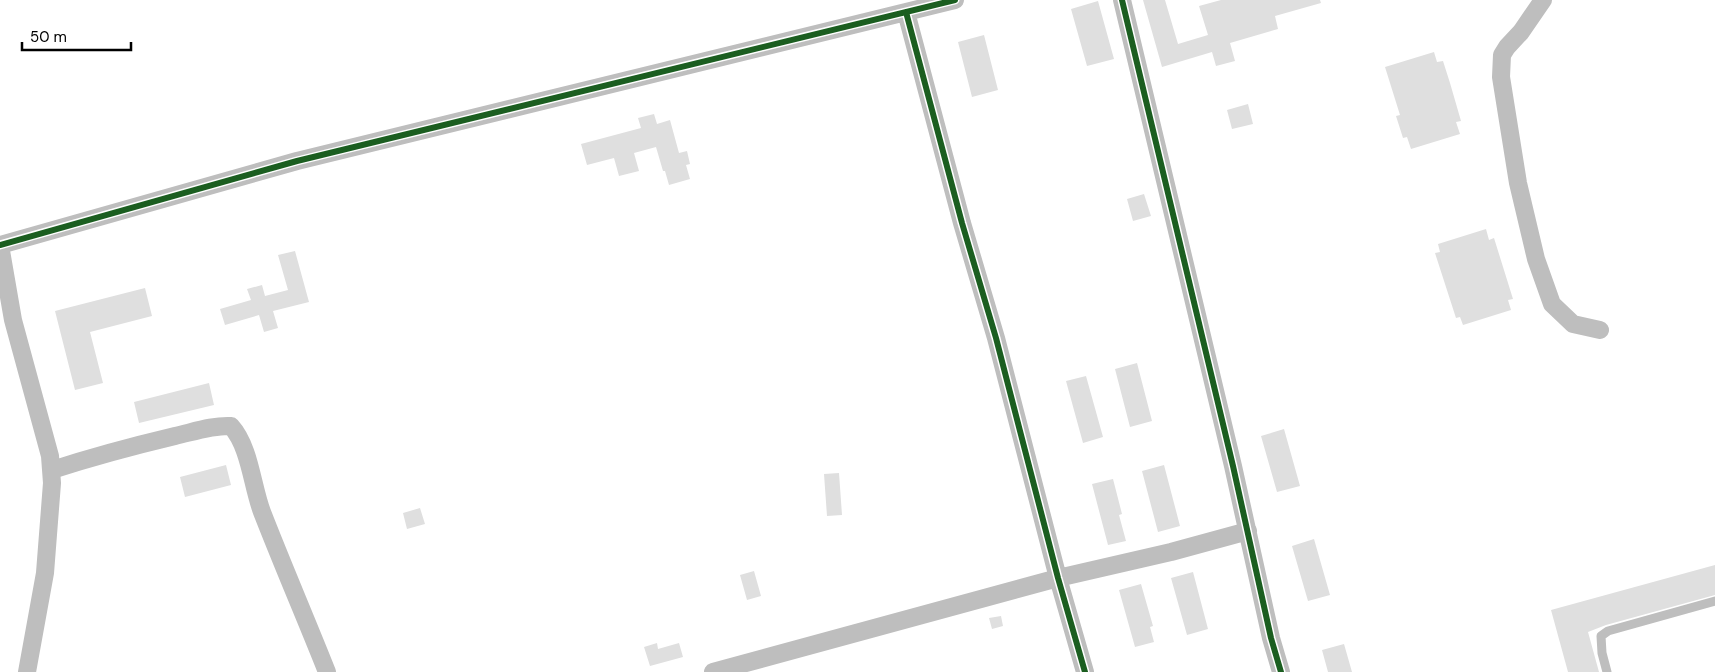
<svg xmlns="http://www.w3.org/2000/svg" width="1715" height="672" font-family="'DM Sans',sans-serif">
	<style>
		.building { fill: #dfdfdf }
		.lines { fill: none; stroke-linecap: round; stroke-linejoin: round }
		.lane { stroke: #bebebe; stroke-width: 9 }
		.street { stroke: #bebebe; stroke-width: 18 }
		.cycleway-casing { stroke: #fff; stroke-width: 9 }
		.cycleway { stroke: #1b5e20; stroke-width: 6 }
	</style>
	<rect width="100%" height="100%" fill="#fff"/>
	<path class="building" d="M 1143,0 L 1165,0 L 1178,44 L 1208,35 L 1199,6 L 1221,0 L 1320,0 L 1321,3 L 1275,16 L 1278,29 L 1230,43 L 1235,61 L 1216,66 L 1212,52 L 1162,67 Z
		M 1098,1 L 1114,59 L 1087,66 L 1071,9 Z
		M 984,35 L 998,90 L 972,97 L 958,42 Z
		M 1434,52 L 1437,62 L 1443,61 L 1450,83 L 1461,121 L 1456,122 L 1460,134 L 1411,149 L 1407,137 L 1403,138 L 1396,116 L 1400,115 L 1385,67 Z
		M 1248,104 L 1253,124 L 1232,129 L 1227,110 Z
		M 654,114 L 657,124 L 670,120 L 679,153 L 687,151 L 690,164 L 686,165 L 690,179 L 669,185 L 665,171 L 663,171 L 656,147 L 634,153 L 639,171 L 619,176 L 614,158 L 587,165 L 581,144 L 641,128 L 638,118 Z
		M 1144,194 L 1151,216 L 1133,221 L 1127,199 Z
		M 1486,229 L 1489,240 L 1494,238 L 1513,299 L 1508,300 L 1511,310 L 1463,325 L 1460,317 L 1456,318 L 1435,253 L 1440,252 L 1438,244 Z
		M 295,251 L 309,302 L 273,311 L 278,328 L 264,332 L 259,315 L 225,325 L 220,309 L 251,300 L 247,289 L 262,285 L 265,296 L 288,290 L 278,255 Z
		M 145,288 L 152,316 L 90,332 L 103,383 L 75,390 L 55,311 Z
		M 1137,363 L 1152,421 L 1130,427 L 1115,369 Z
		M 1086,376 L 1103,437 L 1083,443 L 1066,381 Z
		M 209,383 L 214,405 L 139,423 L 134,402 Z
		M 1284,429 L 1300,486 L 1277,492 L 1261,436 Z
		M 226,465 L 231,485 L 185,497 L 180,477 Z
		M 1164,465 L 1180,526 L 1158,532 L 1142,471 Z
		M 839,473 L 842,515 L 827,516 L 824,474 Z
		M 1113,479 L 1122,514 L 1119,515 L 1126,541 L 1108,545 L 1092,484 Z
		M 420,508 L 425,524 L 407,529 L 403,513 Z
		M 1314,539 L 1330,595 L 1308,601 L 1292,546 Z
		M 1715,565 L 1715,595 L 1606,625 L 1588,632 L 1599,672 L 1568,672 L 1551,610 Z
		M 754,571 L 761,596 L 747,600 L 740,575 Z
		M 1193,572 L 1208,629 L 1187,635 L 1171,578 Z
		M 1141,584 L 1153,626 L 1150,627 L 1154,642 L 1135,647 L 1119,590 Z
		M 1001,616 L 1003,626 L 992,629 L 989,618 Z
		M 657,643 L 658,649 L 679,643 L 683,657 L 650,666 L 644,647 Z
		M 1344,644 L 1352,672 L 1328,672 L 1322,650 Z"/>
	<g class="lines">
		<path class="lane" d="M 1607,672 L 1602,653 L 1601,636 L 1608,631 L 1715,601"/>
		<path class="street" d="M 1122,0 L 1233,466 L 1271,638 L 1281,672
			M 1543,0 L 1521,32 L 1507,47 L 1502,55 L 1501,77 L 1518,183 L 1536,259 L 1552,304 L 1573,324 L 1600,330
			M 906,12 L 962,223 L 996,338 L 1058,578 L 1085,672
			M 0,245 L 297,161 L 955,0
			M 0,245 L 13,320 L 50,456 L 52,483 L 45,573 L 27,672
			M 52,470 C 92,457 133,446 175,436 C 193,432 213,425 231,426 C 250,447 252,486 262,512 C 283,566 306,619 327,672
			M 713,672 L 1058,578 L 1171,552 L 1248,531"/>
		<defs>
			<path id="cycleway" d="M 1122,0 L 1233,466 L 1271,638 L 1281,672
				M 906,12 L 962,223 L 996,338 L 1058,578 L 1085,672
				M 0,245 L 297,161 L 955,0"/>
		</defs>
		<use href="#cycleway" class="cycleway-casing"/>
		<use href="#cycleway" class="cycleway"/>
	</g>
	<path d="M22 42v8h109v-8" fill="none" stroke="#000000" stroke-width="2.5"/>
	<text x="30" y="42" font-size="15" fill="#000000" stroke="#ffffff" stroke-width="4" paint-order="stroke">50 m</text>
</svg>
